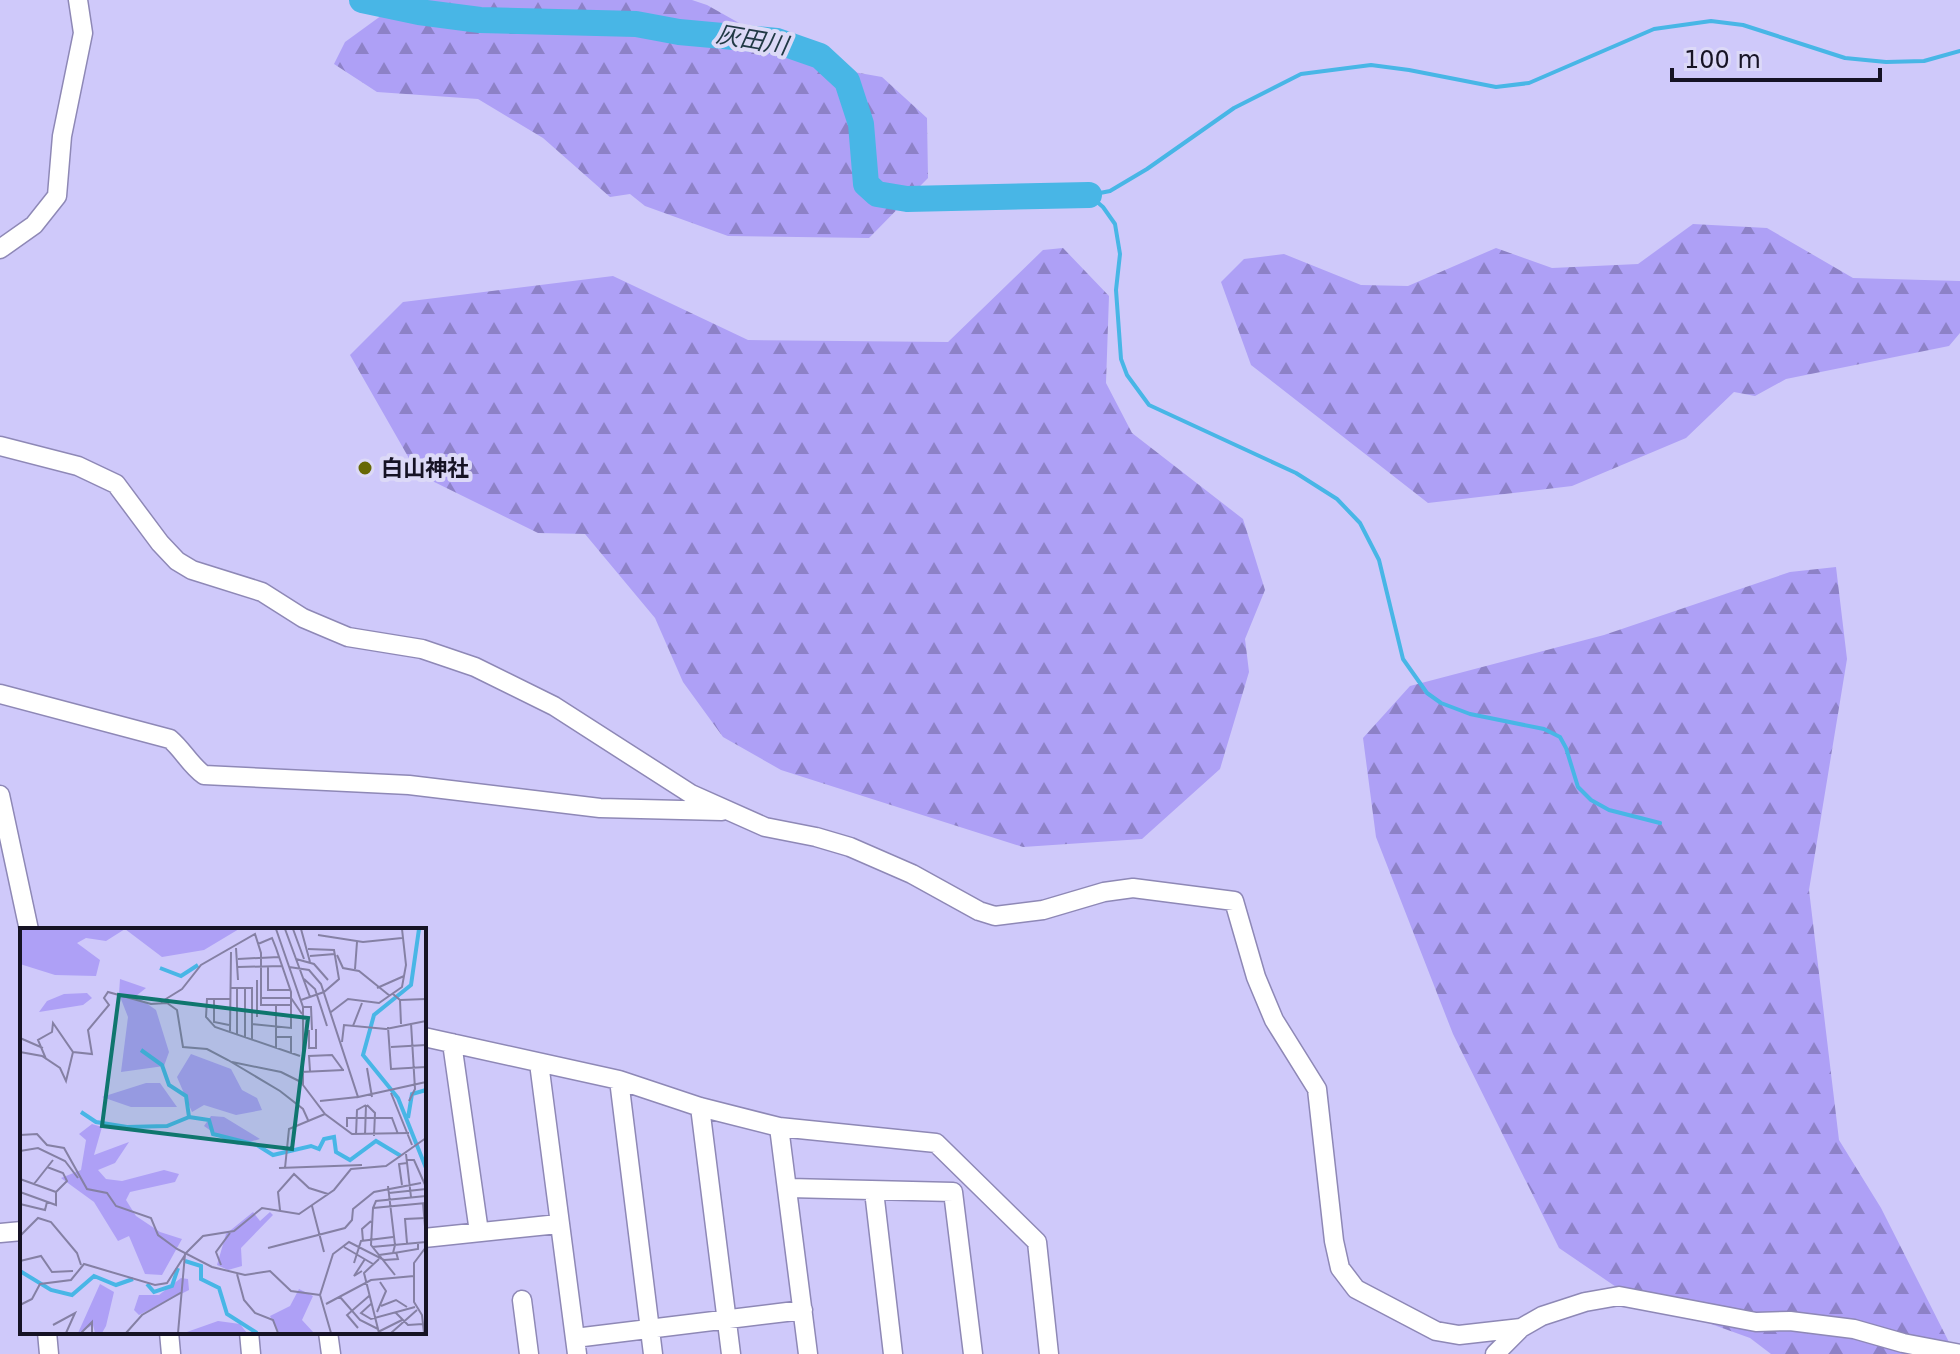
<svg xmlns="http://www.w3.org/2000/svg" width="1960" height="1354" font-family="'DejaVu Sans','Noto Sans JP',sans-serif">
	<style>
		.forest { fill: url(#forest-firs) }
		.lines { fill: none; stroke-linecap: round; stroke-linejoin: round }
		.stream { stroke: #48b6e6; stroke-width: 4 }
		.river { stroke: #48b6e6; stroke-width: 26 }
		.minor-casing { stroke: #8e88b6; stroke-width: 21 }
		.minor { stroke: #fff; stroke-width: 18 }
		.poi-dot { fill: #676804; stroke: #dcd9f7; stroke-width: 3 }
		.labels { text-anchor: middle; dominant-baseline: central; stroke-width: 8; stroke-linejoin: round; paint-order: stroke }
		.poi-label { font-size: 22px; font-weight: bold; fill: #161324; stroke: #dcd9f7; text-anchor: start }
		.water-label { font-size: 24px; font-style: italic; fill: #213945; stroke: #dcd9f7 }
		.inset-river { fill: none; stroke: #48b6e6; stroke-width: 4 }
		.inset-road { fill: none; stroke: #8580a4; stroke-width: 2 }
		.view { fill: #0f766e; fill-opacity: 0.15; stroke: #0f766e; stroke-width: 4 }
		.inset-edge { fill: none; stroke: #161324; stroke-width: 4 }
	</style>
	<defs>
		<pattern id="forest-firs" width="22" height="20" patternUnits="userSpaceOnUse" patternTransform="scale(2)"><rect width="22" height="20" fill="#aea0f6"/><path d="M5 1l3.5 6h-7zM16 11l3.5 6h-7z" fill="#8d81c7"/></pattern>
	</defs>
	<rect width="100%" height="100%" fill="#cfc9fa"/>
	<path class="forest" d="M 413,0 L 692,0 L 707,5 L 814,65 L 882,77 L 927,118 L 928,178 L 869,238 L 728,236 L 645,206 L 630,194 L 610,197 L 543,138 L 478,99 L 377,92 L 334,64 L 345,42 L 400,2 Z
		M 1693,224 L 1767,228 L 1853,278 L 1960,281 L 1960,333 L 1949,346 L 1786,379 L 1755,396 L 1734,392 L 1686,438 L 1572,486 L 1428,503 L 1251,365 L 1221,282 L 1244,259 L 1284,254 L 1361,285 L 1408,286 L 1496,248 L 1552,268 L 1638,264 Z
		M 1063,248 L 1109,296 L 1106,383 L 1132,433 L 1243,519 L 1265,590 L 1245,639 L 1249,672 L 1220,769 L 1142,839 L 1023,847 L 781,770 L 723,737 L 683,682 L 655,618 L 585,534 L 538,533 L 418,474 L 350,355 L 403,302 L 613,276 L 748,340 L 948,342 L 1043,250 Z
		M 1836,567 L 1847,659 L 1809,890 L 1839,1140 L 1881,1208 L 1955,1354 L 1771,1354 L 1750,1338 L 1625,1293 L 1559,1248 L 1453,1034 L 1376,837 L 1363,738 L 1410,686 L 1604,635 L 1790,572 Z"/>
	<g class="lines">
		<path class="stream" d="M 1089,195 L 1103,207 L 1115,224 L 1120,254 L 1116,290 L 1121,359 L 1127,375 L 1149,405 L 1296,473 L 1337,499 L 1360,523 L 1379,560 L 1403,659 L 1427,693 L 1441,703 L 1470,714 L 1544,729 L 1560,737 L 1566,748 L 1578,787 L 1591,800 L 1609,810 L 1660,823
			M 1090,195 L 1110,191 L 1147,169 L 1234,108 L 1301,74 L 1371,65 L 1409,70 L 1496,87 L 1529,83 L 1654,29 L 1711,21 L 1743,25 L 1845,58 L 1886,62 L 1924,61 L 1960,51"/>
		<path class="river" d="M 362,0 L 419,12 L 480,20 L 636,24 L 679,32 L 777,41 L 820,56 L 847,81 L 861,124 L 866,184 L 877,194 L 907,199 L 1089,195"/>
		<defs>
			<path id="minor" d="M 0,249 L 34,225 L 57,196 L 62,136 L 83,33 L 78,0
				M 0,446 L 78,466 L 116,484 L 160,543 L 177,561 L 192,570 L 262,592 L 303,618 L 348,637 L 422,649 L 475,667 L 554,706 L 691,794 L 765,827 L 816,837 L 850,847 L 912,874 L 979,911 L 995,916 L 1043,910 L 1104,892 L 1133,888 L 1234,901 L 1256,977 L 1274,1020 L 1317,1089 L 1334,1241 L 1340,1268 L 1356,1289 L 1436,1331 L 1459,1335 L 1521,1328
				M 0,694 L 170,739 C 183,750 190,765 204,775 L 409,785 L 600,808 L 722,811
				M 0,795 L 29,930
				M 424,1037 L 619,1080 L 700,1107 L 779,1127 L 936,1143 L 1037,1242 L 1049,1354
				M 452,1043 L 479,1232
				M 539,1063 L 577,1354
				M 619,1080 L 653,1354
				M 700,1107 L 731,1354
				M 779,1127 L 808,1354
				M 789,1188 L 953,1192 L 973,1354
				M 874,1191 L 893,1354
				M 0,1233 L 22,1231
				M 424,1238 L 558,1224
				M 522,1300 L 529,1354
				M 47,1332 L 49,1354
				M 169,1332 L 171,1354
				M 249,1332 L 251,1354
				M 328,1332 L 331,1354
				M 575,1338 L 803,1310
				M 1495,1354 L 1521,1328 L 1542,1316 L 1585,1302 L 1619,1296 L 1756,1322 L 1790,1321 L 1854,1329 L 1903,1343 L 1960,1354"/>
		</defs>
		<use href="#minor" class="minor-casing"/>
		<use href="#minor" class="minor"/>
	</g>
	<circle class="poi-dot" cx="365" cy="468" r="8"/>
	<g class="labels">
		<g class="poi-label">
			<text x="381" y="468">白山神社</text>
		</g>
		<g class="water-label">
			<text transform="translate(752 40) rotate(10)">灰田川</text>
		</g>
	</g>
	<g transform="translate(20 928)">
		<rect width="406" height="406" fill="#cfc9fa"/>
		<path d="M 0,1 L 219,1 L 184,22 L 142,29 L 105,1 L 86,13 L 66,10 L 57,15 L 80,32 L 76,48 L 35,47 L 0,36 ZM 100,51 L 126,60 L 116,68 L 136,82 L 149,124 L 144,138 L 101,144 L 108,89 L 99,66 ZM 67,65 L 72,70 L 63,77 L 19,84 L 27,73 L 44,66 ZM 171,126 L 211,141 L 222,162 L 237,170 L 242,182 L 216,187 L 184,177 L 172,184 L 157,149 ZM 126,155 L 140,155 L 157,179 L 111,179 L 82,169 ZM 191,188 L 204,189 L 240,211 L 218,217 L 204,212 L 184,198 ZM 72,196 L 82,199 L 74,227 L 109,214 L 95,235 L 78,242 L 86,251 L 102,253 L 144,242 L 159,246 L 155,254 L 110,264 L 106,272 L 116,288 L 140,304 L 162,311 L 142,347 L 125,346 L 109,308 L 98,313 L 74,274 L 41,250 L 61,242 L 66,212 L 59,206 ZM 233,284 L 240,293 L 250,284 L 253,287 L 221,320 L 222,338 L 208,342 L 197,337 L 206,306 ZM 161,350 L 168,351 L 169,362 L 119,387 L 114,382 L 119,367 L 139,367 ZM 80,356 L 94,364 L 86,398 L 82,405 L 75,405 L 73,397 L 58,405 ZM 279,361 L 293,368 L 282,392 L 294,405 L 258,405 L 250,388 L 270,378 ZM 198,393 L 220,396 L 227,405 L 164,405 Z" fill="#aea0f6"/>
		<path class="inset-river" d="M 399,1 L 391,57 L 354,87 L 343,127 L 378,170 L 406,240M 140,40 L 161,48 L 178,37M 61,184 L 76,194 L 107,199 L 147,198 L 169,189 L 166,168 L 149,157 L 142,137 L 121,122M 169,189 L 189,192 L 193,206 L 237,217 L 253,227 L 291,218 L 299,221 L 304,211 L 314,209 L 316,224 L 330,232 L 356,213 L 381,228M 388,190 L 392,166 L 406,162M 165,333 L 181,338 L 181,351 L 199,360 L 207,386 L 237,405M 0,343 L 31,362 L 52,367 L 74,348 L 96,357 L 113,351M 127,356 L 134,364 L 152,358 L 158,340"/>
		<path class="inset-road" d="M 256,1 L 283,79 L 283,157 L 305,186 L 332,206 L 389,205M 265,1 L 290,69M 273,1 L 284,31M 281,1 L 290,34M 298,7 L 343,14 L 382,10M 216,20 L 218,52M 317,27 L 323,40 L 339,43 L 370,68M 290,28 L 315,26M 218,31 L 259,29M 276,31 L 294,36 L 308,52M 248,38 L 248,62 L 271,62M 218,39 L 262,38M 269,39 L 289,42 L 301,56 L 338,169 L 406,154M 335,41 L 337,14M 284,51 L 295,61 L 307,98M 210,60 L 232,60 L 232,112M 225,60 L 225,109M 357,60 L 384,48M 217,61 L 217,106M 373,66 L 380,72 L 406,71M 241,70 L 271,70 L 282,86M 194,71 L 194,94 L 209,97M 210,71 L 187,71 L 186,89 L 195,99 L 280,128M 281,72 L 304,64 L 319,51 L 314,22 L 288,21M 380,72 L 381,96M 141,74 L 162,61 L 181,37 L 235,6 L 241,25 L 241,77 L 271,77M 256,78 L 256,120M 283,79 L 291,79 L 292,102M 311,84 L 328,71 L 359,75 L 382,59 L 386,37 L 382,1M 237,89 L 237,52M 232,96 L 271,100 L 271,64 L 256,20 L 252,10 L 238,16M 333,98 L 342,75M 368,99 L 371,141 L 406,139M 289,102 L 289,120 L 296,120 L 296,101M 210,103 L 211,24M 256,109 L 271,109 L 271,125M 0,110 L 23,120M 322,114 L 324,97 L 366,101 L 406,93M 371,119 L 406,117M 0,124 L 22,128 L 40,140 L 46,153 L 53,124M 26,131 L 18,112 L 32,104 L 33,95 L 53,124 L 72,126 L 68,102 L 89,77 L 84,70 L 88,64 L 131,76 L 147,75 L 157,82 L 163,119 L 187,121 L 208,132 L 260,163 L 283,181 L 288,192M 212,134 L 261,144 L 281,154M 347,140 L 352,169M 290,143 L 289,128 L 312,127 L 323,142M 281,144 L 324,142M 371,165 L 392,217M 300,173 L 338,169M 389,173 L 395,161 L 391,95M 347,177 L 355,185 L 354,208M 327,199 L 327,190 L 372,190 L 378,206M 0,207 L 17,206 L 27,217 L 44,220 L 67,261 L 87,265 L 96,278 L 131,290 L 138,307 L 157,321 L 192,339 L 225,347 L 250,343 L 271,363 L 300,367M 336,207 L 337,182 L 346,177M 345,207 L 346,177M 0,223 L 18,220 L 45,233 L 58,250M 386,226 L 391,269M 387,232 L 394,232 L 406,259M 27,239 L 43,245 L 47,253 L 36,264M 259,240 L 342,237M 265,240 L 269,201 L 305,186M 0,251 L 36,264M 14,256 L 33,232M 382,257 L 379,236 L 387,235M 0,264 L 36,277 L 36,264M 369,265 L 406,261M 403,275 L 406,310M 0,276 L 25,282 L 27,274M 292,278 L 304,324M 353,280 L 406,275M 260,282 L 258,264 L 274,246 L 289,260 L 308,266M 0,308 L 18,290 L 31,294 L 57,325 L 61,337M 343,313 L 342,301 L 351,293M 387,315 L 385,291 L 406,290M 324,319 L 353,336M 352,319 L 406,314M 248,320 L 325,300 L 332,292 L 333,281 L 354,264 L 401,255M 374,325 L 398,321 L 398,314M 359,327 L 373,325 L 375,317 L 368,258M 0,333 L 21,328 L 32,344 L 53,343M 334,335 L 341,313 L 373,309M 201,337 L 196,324 L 210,305M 342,343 L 334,348 L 345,331M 217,346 L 224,372 L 235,385 L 253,392 L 258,405M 375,347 L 351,317 L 353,280 L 356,273 L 406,268M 300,367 L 313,326 L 329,314 L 364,332 L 378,331 L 376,324M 300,367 L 311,405M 320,369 L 340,392 L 358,401M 352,375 L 341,385 L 351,391 L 395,379M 306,376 L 351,352 L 394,348M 0,377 L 12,371 L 20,356 L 51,352 L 64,336 L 135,357 L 147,355 L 165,327M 361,378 L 376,372 L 387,379M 357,384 L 366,363 L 360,354M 376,385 L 388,397 L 403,396M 33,397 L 55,385 L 46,405M 338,400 L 327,387 L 349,368M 358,404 L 382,392M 61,405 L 72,394 L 72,405M 106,405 L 122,387 L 162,364M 158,405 L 165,326 L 183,308 L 214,303 L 242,280 L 279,286 L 314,262 L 331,241 L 366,238 L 406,210M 359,405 L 344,345 L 359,331M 371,405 L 397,382M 404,405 L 402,387 L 394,374 L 394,335 L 406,319"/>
		<path class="view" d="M 99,67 L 288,90 L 272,221 L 82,198 Z"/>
		<rect width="406" height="406" class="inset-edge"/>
	</g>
	<path d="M1672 68v12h208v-12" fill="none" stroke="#161324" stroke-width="4"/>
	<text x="1684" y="68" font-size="24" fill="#161324" stroke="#dcd9f7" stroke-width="6" paint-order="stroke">100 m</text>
</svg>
